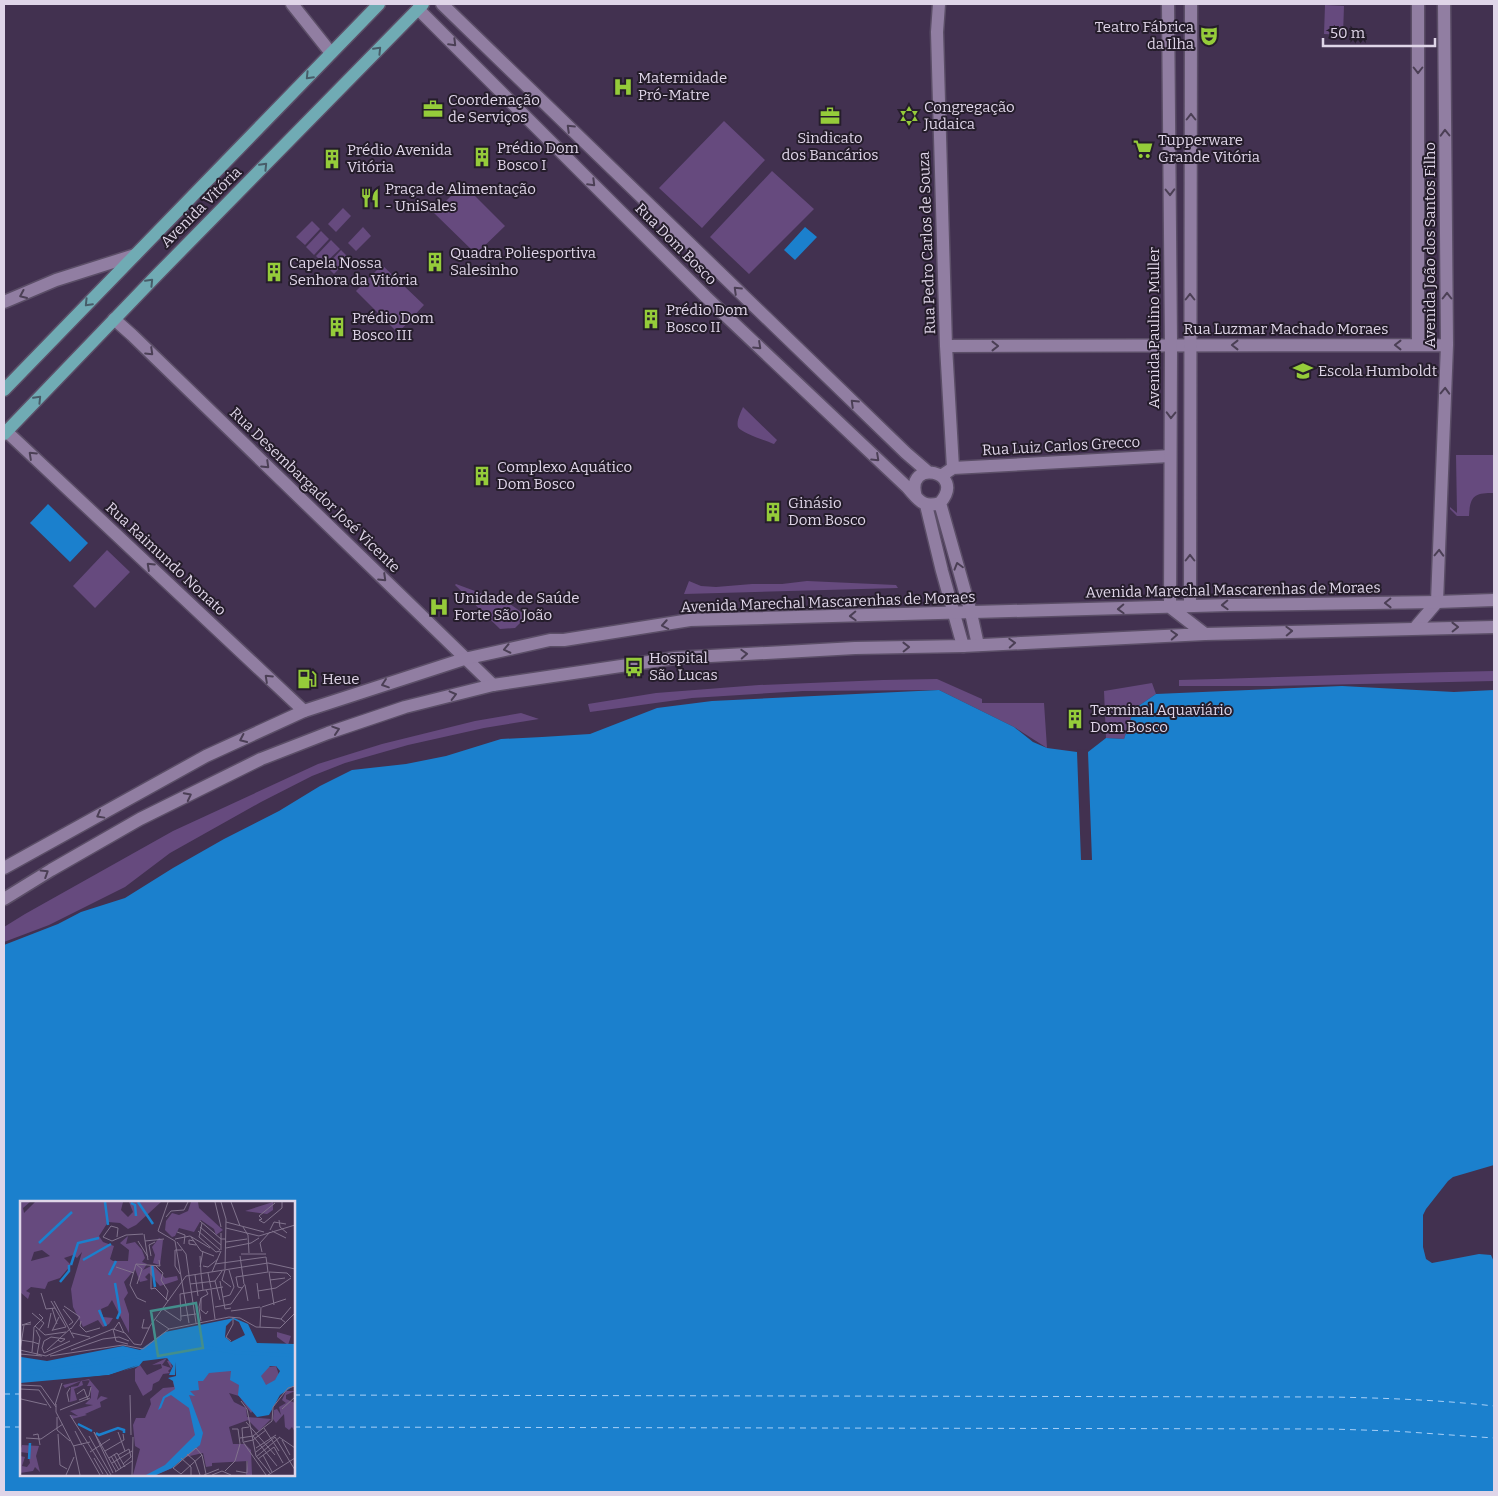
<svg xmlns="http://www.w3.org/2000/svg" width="1498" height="1496" font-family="Bitter,serif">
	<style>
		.green { fill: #664a7e }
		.water { fill: #1b80cd; fill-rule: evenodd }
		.pier { fill: #423150 }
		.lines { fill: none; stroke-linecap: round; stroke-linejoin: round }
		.ferry { stroke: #a8d0f8; stroke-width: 1; stroke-dasharray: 6 5; stroke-linecap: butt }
		.minor-casing { stroke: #5b4e67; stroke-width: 15 }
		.secondary-casing { stroke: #5b4e67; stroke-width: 15 }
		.primary-casing { stroke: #5b4e67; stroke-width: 15 }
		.minor { stroke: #917ea2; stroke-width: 12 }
		.secondary { stroke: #917ea2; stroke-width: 12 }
		.primary { stroke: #70abb4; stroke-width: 12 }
		.oneway { stroke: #4b3f55 }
		.oneway2 { stroke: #475d69 }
		.labels { text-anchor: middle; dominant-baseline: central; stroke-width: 4; stroke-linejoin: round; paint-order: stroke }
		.poi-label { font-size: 15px; fill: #dfd5e8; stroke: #251d2b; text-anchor: start }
		.street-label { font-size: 15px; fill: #dfd5e8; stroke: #251d2b }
		.inset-river { fill: none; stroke: #1b80cd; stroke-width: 2.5 }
		.inset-road { fill: none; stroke: #81738d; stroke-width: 1 }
		.view { fill: #438e8c; fill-opacity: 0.15; stroke: #438e8c; stroke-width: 2.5 }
		.inset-edge { fill: none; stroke: #dfd5e8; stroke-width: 2.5 }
	</style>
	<rect width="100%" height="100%" fill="#423150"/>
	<path class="green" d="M 1325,5 L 1344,6 L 1343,35 L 1324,34 Z
		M 724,121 L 765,160 L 702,228 L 659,188 Z
		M 772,171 L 814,209 L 749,274 L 710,237 Z
		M 463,184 L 505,226 L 476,254 L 434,213 Z
		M 343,208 L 351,216 L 336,232 L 328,224 Z
		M 312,221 L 320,229 L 305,245 L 296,237 Z
		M 363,227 L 371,236 L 356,251 L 348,243 Z
		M 321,231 L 329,239 L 314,255 L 306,247 Z
		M 331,240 L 340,249 L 324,264 L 316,256 Z
		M 341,250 L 349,258 L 334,274 L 326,266 Z
		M 382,265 L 424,305 L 398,333 L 356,291 Z
		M 743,407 L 777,440 L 774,444 C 767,441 741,433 738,427 C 736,421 741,412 743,407 Z
		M 1456,455 L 1493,455 L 1494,457 L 1494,493 C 1475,493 1470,495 1469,516 L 1457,516 L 1450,509 L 1450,507 L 1457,513 Z
		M 107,550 L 130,572 L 95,608 L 73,586 Z
		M 689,581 L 701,586 L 716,587 L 752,584 L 782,584 L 807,581 L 896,585 L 898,588 L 684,594 Z
		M 456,584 L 510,604 L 527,616 L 515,628 L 500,629 L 455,585 Z
		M 1494,671 L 1494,681 L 1272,686 L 1179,686 L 1179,680 C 1284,677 1389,673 1494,671 Z
		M 937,679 L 982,699 L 982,703 L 1044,703 L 1047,748 L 1014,727 L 939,690 L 803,691 L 692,698 L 590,712 L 588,704 L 656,693 L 759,685 L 883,680 Z
		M 1152,683 L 1156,694 L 1134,709 L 1124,739 L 1106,738 L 1104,691 Z
		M 521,713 L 539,719 L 484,728 L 408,745 L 345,763 L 312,776 L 261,802 L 170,853 L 125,887 L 49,925 L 4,942 L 4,927 L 25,914 L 173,831 L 318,764 L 382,744 L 475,721 Z"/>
	<path class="water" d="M 805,227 L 817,237 L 795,260 L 784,250 Z
		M 48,504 L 88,543 L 70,562 L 30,523 Z
		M 1342,686 L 1454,692 L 1494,690 L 1494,1165 L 1453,1177 L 1448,1181 L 1426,1209 L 1423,1215 L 1423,1247 L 1426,1259 L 1432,1263 L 1479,1254 L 1491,1255 L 1494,1262 L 1494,1492 L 4,1492 L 4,945 L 58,924 L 81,912 L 125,898 L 173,868 L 224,839 L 279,811 L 320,786 L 352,770 L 406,764 L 446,756 L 501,739 L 542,737 L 590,734 L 657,708 L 712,701 L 939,690 L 1014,727 L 1033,742 L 1047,748 L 1077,752 L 1088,752 L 1106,738 L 1124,739 L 1134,709 L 1156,694 ZM 21,1202 L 294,1202 L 294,1475 L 21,1475 Z"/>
	<path class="pier" d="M 1088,749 L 1088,752 L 1092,860 L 1081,860 L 1077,752 L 1077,750 Z"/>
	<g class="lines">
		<path class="ferry" d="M 4,1394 L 21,1394
			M 294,1395 L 1331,1397 C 1386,1398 1440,1400 1494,1406
			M 4,1427 L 21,1427
			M 294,1427 L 1331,1429 L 1394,1431 L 1494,1438"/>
		<defs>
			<path id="minor" d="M 292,4 L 331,53
				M 442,4 L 906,453 L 928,472
				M 939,4 L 937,32 L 946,346 L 953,468 L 941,476
				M 418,9 L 706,297 L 907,487 C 919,500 922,508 940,503 C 968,471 904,457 916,497
				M 4,302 L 56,280 L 135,255
				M 114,319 L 132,335 L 493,685
				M 1418,345 L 1418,4
				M 946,346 L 1447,345
				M 6,431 L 304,711
				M 953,468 L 1170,456
				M 940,503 L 971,613 L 978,645
				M 926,505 L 942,571 L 963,646
				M 1415,628 L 1437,602 L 1447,345 L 1444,4"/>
			<path id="secondary" d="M 1168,4 L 1171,345 L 1170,607
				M 1190,606 L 1191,4
				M 1170,607 L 1205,634
				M 4,868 L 206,756 L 304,711 L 464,659 L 550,640 L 564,640 L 690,620 L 1229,605 L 1437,602 L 1494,600
				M 4,899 L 51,870 L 140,819 L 261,759 L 328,733 L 405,707 L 493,685 L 675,658 L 855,648 L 963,646 L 1205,634 L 1494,627"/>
			<path id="primary" d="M 4,390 L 379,4
				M 4,434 L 156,276 L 423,4"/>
		</defs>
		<use href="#minor" class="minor-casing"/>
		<use href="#secondary" class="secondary-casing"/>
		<use href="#primary" class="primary-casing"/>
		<use href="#minor" class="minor"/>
		<use href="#secondary" class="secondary"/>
		<use href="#primary" class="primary"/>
	</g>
	<defs><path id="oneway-chevron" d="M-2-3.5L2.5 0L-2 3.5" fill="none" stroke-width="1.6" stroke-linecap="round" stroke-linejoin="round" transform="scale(1.25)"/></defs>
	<g class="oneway">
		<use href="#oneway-chevron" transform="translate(453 43) rotate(45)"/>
		<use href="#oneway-chevron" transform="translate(1418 70) rotate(90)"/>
		<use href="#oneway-chevron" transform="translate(1191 117) rotate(-90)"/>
		<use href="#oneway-chevron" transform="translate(570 128) rotate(-136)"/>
		<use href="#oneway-chevron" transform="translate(1445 133) rotate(-91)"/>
		<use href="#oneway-chevron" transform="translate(592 183) rotate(45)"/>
		<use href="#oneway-chevron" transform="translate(1170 192) rotate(89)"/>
		<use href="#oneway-chevron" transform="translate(737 290) rotate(-136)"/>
		<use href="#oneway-chevron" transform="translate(23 295) rotate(156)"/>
		<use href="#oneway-chevron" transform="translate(1447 296) rotate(-90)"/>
		<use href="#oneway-chevron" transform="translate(1190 297) rotate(-90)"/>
		<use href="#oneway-chevron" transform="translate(1235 345) rotate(180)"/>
		<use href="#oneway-chevron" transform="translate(1398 345) rotate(180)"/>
		<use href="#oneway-chevron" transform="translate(758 346) rotate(43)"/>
		<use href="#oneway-chevron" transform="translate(995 346)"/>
		<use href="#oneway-chevron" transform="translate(150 352) rotate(44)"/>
		<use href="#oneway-chevron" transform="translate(1445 391) rotate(-88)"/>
		<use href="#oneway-chevron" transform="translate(854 403) rotate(-136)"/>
		<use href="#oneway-chevron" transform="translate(1171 415) rotate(91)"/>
		<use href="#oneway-chevron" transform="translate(32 455) rotate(-137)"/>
		<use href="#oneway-chevron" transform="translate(876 458) rotate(43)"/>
		<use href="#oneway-chevron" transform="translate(266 465) rotate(44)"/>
		<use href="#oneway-chevron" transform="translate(1439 553) rotate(-88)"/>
		<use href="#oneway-chevron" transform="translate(1190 558) rotate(-90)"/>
		<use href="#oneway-chevron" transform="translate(150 566) rotate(-137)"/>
		<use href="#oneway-chevron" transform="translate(958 566) rotate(-106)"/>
		<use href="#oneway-chevron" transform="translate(383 578) rotate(44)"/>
		<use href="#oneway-chevron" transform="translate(1388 603) rotate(179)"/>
		<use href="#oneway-chevron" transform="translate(1225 605) rotate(178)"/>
		<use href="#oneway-chevron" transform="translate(1121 609) rotate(178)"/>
		<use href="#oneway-chevron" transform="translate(853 616) rotate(178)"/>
		<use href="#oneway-chevron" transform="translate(665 625) rotate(170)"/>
		<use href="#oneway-chevron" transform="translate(1455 627) rotate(-1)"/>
		<use href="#oneway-chevron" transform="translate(1289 631) rotate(-2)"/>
		<use href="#oneway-chevron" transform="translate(1174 635) rotate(-3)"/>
		<use href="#oneway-chevron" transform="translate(1012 643) rotate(-3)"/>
		<use href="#oneway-chevron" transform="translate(906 647) rotate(-1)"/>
		<use href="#oneway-chevron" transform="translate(507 649) rotate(168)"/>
		<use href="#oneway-chevron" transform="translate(744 654) rotate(-3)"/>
		<use href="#oneway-chevron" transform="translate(268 678) rotate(-137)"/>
		<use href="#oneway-chevron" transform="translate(385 684) rotate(161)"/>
		<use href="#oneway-chevron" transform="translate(453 695) rotate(-14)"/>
		<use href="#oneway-chevron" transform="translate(336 730) rotate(-18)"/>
		<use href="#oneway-chevron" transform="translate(243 739) rotate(155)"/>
		<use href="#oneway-chevron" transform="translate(188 796) rotate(-27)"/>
		<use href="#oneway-chevron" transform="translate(100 815) rotate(151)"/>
		<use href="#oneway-chevron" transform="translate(45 873) rotate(-32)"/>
	</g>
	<g class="oneway2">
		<use href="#oneway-chevron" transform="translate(378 50) rotate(-46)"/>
		<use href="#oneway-chevron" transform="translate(309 76) rotate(134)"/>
		<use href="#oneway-chevron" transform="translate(264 166) rotate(-46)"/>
		<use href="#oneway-chevron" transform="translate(150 282) rotate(-46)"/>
		<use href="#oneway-chevron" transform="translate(88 303) rotate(134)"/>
		<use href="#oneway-chevron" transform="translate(38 399) rotate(-46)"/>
	</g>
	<defs>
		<symbol id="theatre-bare" viewBox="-9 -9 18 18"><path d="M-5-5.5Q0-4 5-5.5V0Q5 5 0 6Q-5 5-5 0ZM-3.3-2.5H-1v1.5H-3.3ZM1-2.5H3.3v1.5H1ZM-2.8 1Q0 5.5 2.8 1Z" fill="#95cc3a" stroke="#251d2b" stroke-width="2.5" paint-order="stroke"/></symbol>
		<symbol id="hospital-bare" viewBox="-9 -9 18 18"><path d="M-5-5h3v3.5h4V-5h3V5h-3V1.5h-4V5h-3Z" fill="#95cc3a" stroke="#251d2b" stroke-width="2.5" paint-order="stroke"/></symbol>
		<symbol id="office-bare" viewBox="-9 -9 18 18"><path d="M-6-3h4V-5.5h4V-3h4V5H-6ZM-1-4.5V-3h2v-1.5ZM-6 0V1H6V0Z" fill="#95cc3a" stroke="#251d2b" stroke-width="2.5" paint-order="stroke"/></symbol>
		<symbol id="synagogue-bare" viewBox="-9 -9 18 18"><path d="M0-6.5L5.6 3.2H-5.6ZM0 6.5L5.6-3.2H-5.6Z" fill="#95cc3a" stroke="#251d2b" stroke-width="2.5" paint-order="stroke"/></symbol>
		<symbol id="supermarket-bare" viewBox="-9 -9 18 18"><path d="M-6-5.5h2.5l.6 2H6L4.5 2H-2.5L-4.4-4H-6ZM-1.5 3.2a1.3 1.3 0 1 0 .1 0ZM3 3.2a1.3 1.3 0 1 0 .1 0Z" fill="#95cc3a" stroke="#251d2b" stroke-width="2.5" paint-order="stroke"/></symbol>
		<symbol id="building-bare" viewBox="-9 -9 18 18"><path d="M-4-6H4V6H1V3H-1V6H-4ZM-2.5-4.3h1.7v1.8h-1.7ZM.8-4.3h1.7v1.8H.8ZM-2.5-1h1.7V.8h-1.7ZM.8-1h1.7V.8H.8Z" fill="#95cc3a" stroke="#251d2b" stroke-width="2.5" paint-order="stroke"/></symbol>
		<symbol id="restaurant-bare" viewBox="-9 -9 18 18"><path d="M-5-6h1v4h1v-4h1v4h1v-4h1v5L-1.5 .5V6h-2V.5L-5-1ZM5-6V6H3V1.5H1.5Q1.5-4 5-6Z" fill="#95cc3a" stroke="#251d2b" stroke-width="2.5" paint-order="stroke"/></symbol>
		<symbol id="university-bare" viewBox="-9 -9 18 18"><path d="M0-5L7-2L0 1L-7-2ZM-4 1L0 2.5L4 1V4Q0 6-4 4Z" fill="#95cc3a" stroke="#251d2b" stroke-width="2.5" paint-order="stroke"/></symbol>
		<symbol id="bus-bare" viewBox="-9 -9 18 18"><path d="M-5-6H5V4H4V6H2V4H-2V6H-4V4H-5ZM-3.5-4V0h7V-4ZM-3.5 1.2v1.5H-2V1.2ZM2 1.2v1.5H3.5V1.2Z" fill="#95cc3a" stroke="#251d2b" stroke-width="2.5" paint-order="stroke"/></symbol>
		<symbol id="fuel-bare" viewBox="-9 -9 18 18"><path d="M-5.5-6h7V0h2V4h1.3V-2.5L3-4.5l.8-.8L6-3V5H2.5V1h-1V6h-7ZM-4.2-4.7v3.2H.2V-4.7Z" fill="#95cc3a" stroke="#251d2b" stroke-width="2.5" paint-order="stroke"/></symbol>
	</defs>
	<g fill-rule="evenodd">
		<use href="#theatre-bare" x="1195" y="22" width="28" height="28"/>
		<use href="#hospital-bare" x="609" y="73" width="28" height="28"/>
		<use href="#office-bare" x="419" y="95" width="28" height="28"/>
		<use href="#office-bare" x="816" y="102" width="28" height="28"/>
		<use href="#synagogue-bare" x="895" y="102" width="28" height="28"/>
		<use href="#supermarket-bare" x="1129" y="135" width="28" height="28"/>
		<use href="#building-bare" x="468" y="143" width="28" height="28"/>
		<use href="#building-bare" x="318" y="145" width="28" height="28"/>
		<use href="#restaurant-bare" x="356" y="184" width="28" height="28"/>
		<use href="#building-bare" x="421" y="248" width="28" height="28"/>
		<use href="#building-bare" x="260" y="258" width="28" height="28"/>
		<use href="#building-bare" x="637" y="305" width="28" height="28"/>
		<use href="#building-bare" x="323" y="313" width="28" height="28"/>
		<use href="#university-bare" x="1289" y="357" width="28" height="28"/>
		<use href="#building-bare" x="468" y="462" width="28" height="28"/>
		<use href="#building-bare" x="759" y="498" width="28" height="28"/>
		<use href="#hospital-bare" x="425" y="593" width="28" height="28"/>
		<use href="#bus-bare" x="620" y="653" width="28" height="28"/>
		<use href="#fuel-bare" x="293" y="665" width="28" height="28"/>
		<use href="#building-bare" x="1061" y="705" width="28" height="28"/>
	</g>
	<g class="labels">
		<g class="poi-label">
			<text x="1194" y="27" text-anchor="end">Teatro Fábrica<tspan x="1194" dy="17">da Ilha</tspan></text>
			<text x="638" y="78">Maternidade<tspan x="638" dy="17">Pró-Matre</tspan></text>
			<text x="448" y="100">Coordenação<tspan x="448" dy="17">de Serviços</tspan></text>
			<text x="924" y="107">Congregação<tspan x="924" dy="17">Judaica</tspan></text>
			<text x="830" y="138" text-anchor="middle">Sindicato<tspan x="830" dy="17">dos Bancários</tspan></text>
			<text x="1158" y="140">Tupperware<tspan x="1158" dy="17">Grande Vitória</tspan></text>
			<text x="497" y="148">Prédio Dom<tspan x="497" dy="17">Bosco I</tspan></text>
			<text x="347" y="150">Prédio Avenida<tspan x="347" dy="17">Vitória</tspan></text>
			<text x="385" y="189">Praça de Alimentação<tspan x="385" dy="17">- UniSales</tspan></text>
			<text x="450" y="253">Quadra Poliesportiva<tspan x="450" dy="17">Salesinho</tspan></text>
			<text x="289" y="263">Capela Nossa<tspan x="289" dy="17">Senhora da Vitória</tspan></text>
			<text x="666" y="310">Prédio Dom<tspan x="666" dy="17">Bosco II</tspan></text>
			<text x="352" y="318">Prédio Dom<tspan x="352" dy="17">Bosco III</tspan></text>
			<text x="1318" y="371">Escola Humboldt</text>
			<text x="497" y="467">Complexo Aquático<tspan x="497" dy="17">Dom Bosco</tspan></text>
			<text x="788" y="503">Ginásio<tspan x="788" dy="17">Dom Bosco</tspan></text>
			<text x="454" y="598">Unidade de Saúde<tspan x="454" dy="17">Forte São João</tspan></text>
			<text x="649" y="658">Hospital<tspan x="649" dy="17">São Lucas</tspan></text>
			<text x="322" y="679">Heue</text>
			<text x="1090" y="710">Terminal Aquaviário<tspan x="1090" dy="17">Dom Bosco</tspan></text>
		</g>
		<g class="street-label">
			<text transform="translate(201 207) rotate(-45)">Avenida Vitória</text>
			<text transform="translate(927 243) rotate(-92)">Rua Pedro Carlos de Souza</text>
			<text transform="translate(676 244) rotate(45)">Rua Dom Bosco</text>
			<text transform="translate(1430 245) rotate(-90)">Avenida João dos Santos Filho</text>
			<text transform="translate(1154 328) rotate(-90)">Avenida Paulino Muller</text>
			<text x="1286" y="329">Rua Luzmar Machado Moraes</text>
			<text transform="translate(1061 446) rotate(-3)">Rua Luiz Carlos Grecco</text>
			<text transform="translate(315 490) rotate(44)">Rua Desembargador José Vicente</text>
			<text transform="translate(166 559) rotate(43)">Rua Raimundo Nonato</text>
			<text transform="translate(1233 590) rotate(-1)">Avenida Marechal Mascarenhas de Moraes</text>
			<text transform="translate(828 602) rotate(-2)">Avenida Marechal Mascarenhas de Moraes</text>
		</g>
	</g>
	<g transform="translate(20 1201)">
		<rect width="275" height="275" fill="#423150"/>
		<path d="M 0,1 L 10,1 L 3,7 L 4,12 L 15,1 L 103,1 L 101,9 L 108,16 L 113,11 L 109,1 L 141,1 L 116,24 L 108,28 L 100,22 L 88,21 L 79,35 L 83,41 L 94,45 L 90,58 L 93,60 L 108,60 L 109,49 L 100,42 L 108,35 L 106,43 L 115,41 L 122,49 L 125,57 L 122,61 L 127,63 L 123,69 L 133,64 L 145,77 L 157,75 L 158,79 L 140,85 L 129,72 L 125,76 L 128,79 L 120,81 L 115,68 L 104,81 L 108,92 L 104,98 L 109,113 L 109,132 L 92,99 L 88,105 L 81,108 L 83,116 L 93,117 L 89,123 L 83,126 L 78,119 L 63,126 L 53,106 L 51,88 L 62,51 L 57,57 L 53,54 L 44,57 L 51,64 L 40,77 L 28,81 L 25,88 L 11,86 L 6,90 L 10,92 L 8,98 L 0,91 ZM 22,49 L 30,55 L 11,60 L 14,51 ZM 171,1 L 178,1 L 179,7 L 203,29 L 196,34 L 194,28 L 181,19 L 174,31 L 159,27 L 155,35 L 152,36 L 145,29 L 146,20 L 152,12 L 159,14 L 168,10 ZM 253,1 L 253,9 L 247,13 L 225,10 ZM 139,37 L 143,39 L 140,64 L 133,62 L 135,54 L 132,46 ZM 257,131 L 271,135 L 268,144 L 257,136 ZM 147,157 L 142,164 L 151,167 L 147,160 L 150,159 L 152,166 L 148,170 L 150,172 L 143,173 L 139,180 L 133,183 L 132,189 L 123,195 L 115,180 L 115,168 L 120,164 L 127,174 L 142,167 L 141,163 L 132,164 ZM 256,165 L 259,174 L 231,212 L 219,195 L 209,192 L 214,201 L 226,207 L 227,216 L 251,218 L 239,230 L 228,219 L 209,226 L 213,243 L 225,243 L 231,249 L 232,274 L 226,274 L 228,260 L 192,262 L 192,265 L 186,266 L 183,252 L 161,257 L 152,267 L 136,274 L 113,274 L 120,248 L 115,245 L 113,224 L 116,217 L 125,217 L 131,203 L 130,198 L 143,187 L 154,186 L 153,180 L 165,168 L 210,170 L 240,175 L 248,166 ZM 69,178 L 79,190 L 77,199 L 81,195 L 88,197 L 80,201 L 81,206 L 65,213 L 67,214 L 52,218 L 51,214 L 58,215 L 50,210 L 73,204 L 65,203 L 71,197 L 71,185 L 67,185 L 70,179 L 62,180 L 63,184 L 54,188 L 57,199 L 50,201 L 51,186 L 58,185 L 61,180 L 45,187 L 43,184 ZM 266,190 L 275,190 L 266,194 L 266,198 L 275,202 L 275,231 L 272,226 L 269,229 L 265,226 L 264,213 L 256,222 L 253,218 L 254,209 L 257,208 L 261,214 L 259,206 L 266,202 L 262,199 ZM 2,244 L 19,245 L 16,255 L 20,271 L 15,266 L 13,270 L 0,272 L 0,255 L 5,256 L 2,265 L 7,266 L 10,262 L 8,252 L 0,251 Z" fill="#664a7e" fill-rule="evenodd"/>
		<path d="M 214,117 L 228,123 L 237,142 L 275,143 L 275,184 L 260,194 L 249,214 L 237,216 L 218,194 L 219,184 L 210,179 L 211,170 L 189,172 L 183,180 L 178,180 L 179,189 L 170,190 L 175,195 L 169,194 L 183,232 L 180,244 L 152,267 L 136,274 L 126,274 L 145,264 L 175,234 L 169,207 L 151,194 L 145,197 L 141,207 L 138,209 L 143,196 L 155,188 L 153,180 L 148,177 L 156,175 L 156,161 L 155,174 L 149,174 L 153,165 L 147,157 L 123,160 L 119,165 L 89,174 L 0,182 L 1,156 L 27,160 L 103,145 L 120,149 L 145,131 ZM 213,118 L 219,121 L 225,134 L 211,141 L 205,136 L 206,125 ZM 250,165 L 256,165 L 260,170 L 255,179 L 246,184 L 241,175 Z" fill="#1b80cd" fill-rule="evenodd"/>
		<path d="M 118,164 L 89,176 L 43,179 L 89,174 Z" fill="#423150"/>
		<path class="inset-river" d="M 85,1 L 88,24M 118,1 L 133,23M 111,2 L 115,4 L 116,15M 19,42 L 52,11M 63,59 L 91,43M 51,64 L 58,42 L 79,37M 132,65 L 135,86M 89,74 L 96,60M 40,81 L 49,70 L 49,64M 95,82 L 100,111 L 97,118M 79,109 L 86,125M 0,173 L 181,145 L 215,151 L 275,154M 0,174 L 181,146 L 215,152 L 275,155M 58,223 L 72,230M 76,232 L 79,234 L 98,227 L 104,229 L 104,232M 9,258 L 10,242"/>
		<path class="inset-road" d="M 148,1 L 138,30 L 155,40 L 169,122M 195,1 L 201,26M 201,1 L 206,18 L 205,68M 211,1 L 220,25M 255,2 L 239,15 L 242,18 L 239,19 L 244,22 L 262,7 L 262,1M 146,16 L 151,10 L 164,9 L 168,1M 259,19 L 260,26 L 267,32M 180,20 L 201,38 L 206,38M 206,21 L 244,31M 182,22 L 179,36 L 196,51 L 200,50M 180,26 L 201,44M 223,26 L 228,34 L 229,52M 206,27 L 239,35 L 275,24M 250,29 L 254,21 L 266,23M 178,30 L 200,49M 252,30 L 266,37M 157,31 L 165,34 L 164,43M 124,33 L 128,59M 83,36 L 92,40 L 106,34 L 123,33M 83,36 L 91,25 L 98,27 L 97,36M 171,36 L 181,50 L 194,55M 155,38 L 170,35 L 190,47M 118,40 L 128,56M 125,40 L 144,38M 174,40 L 169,39 L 169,43 L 176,44M 157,41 L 166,53 L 169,74M 206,41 L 227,38M 206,47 L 231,42 L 239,37M 201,49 L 201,32M 242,51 L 240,42 L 250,31M 221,53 L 246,53M 131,55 L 129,44 L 135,41M 180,55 L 181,72M 220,55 L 224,83M 246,56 L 248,71M 116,63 L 110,84 L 117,97 L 126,101M 116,63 L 140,65 L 139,59M 116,63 L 122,68 L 117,83M 195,63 L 246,56M 131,64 L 131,88 L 135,87 L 148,100M 135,64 L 143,72 L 141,79 L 148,90 L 146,99M 183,65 L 188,66 L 198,58M 96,66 L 114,72M 180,66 L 183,50M 205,69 L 202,79 L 211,86M 192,71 L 201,50M 249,71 L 254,104M 249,71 L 267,72 L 271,76M 188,72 L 191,87M 160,73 L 155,65 L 155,49 L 162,49M 181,73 L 183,89M 175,74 L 178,95M 169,75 L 176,122M 250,79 L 265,77M 200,80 L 205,108 L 211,107M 237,82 L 239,98M 170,83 L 195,80M 225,84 L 228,100M 222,87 L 218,86 L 216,76 L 248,71M 191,88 L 195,118M 238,90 L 256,87 L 271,77M 21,92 L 26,108 L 35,107M 160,93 L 203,86M 160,93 L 161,119M 203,96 L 210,94 L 214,86 L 209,69M 181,97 L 181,109 L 186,113 L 188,110M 200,99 L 195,80 L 202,70M 31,100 L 46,126 L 33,129M 34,100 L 54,137M 44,105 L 60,116 L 51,128M 195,106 L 211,103 L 225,83M 242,106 L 266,98M 32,107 L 37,123M 43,108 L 53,121 L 49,124M 143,108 L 161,120M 211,110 L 240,106M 12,112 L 24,122 L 19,129M 19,113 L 23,117 L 14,126 L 13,141 L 19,143M 161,115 L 176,113M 242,115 L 261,118 L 266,122M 124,118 L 122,127 L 129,127M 261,118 L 271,106M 136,119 L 149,128M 61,120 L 60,125 L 66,131 L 80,127M 181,120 L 179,106 L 181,97 L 188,93 L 186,89M 11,121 L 2,124 L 11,123M 15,125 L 25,134 L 46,131M 240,126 L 241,106M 28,127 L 31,112M 93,128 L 96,140 L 108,143M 94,128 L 99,121 L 104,132M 16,129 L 20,137 L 17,154M 32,130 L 39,116M 52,132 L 70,136M 0,139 L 13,141 L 12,151M 211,140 L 206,136 L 213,123 L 213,116M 0,149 L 26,155 L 93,128 L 105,132 L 114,143 L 121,144 L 130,125 L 166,75 L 248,62 L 275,68M 27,149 L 51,127M 51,149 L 83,138 L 99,136 L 109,140M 0,150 L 4,124M 24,152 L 22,147 L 24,140 L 31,136 L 45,138 L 41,141 L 38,139M 24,152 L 50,140M 0,153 L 22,155M 30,155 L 103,144 L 123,148 L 149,128 L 209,116 L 220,117 L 236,126 L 260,127 L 275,112M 0,184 L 21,185 L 36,206M 0,188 L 19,189 L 31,207M 57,193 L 64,188 L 68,199M 110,194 L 111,234M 1,198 L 27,204M 59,199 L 69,195 L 71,186M 221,200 L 227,208 L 236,255 L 250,272M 49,201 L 47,192 L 50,187M 36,203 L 36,211 L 54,246 L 60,274M 35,204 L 42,182M 262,208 L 275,196M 40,209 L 70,197M 50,214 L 88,274M 37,216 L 37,229 L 50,240M 252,220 L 253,206 L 268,187 L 275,185M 226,221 L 255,254M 229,226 L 222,227 L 223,241 L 246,274M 244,227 L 259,250M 55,230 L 62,244M 74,231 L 93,272M 74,231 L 96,270M 98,231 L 105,250M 38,233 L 40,264 L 47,268M 13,234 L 18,233 L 20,244M 69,235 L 91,274M 233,235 L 257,265M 259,236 L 275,247M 6,237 L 21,238 L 43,223M 220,237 L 233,235 L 252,220M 262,239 L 270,254M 224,241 L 233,239 L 246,229M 63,244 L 80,274M 53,245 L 70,241M 236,247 L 256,234M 85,250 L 104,239 L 103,233M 70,251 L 90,238M 236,251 L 255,236 L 275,269M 94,253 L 101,267M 167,253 L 175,260 L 180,274M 98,254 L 109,248 L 111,256 L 103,263M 243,254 L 252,271M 91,255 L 99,269M 236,256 L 260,236M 74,257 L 83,273M 89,257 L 97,252 L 105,266M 161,257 L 171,266 L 171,274M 238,258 L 254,246 L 263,262M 92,262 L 112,250M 205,270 L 215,260 L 220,243 L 218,228 L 212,228M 216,270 L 227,272 L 227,260M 95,271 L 112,260M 161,273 L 153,267 L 176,247 L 182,254 L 186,273M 161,273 L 182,254M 46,274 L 54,256M 112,274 L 113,236M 184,274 L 199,268M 192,274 L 202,270 L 211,274M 248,274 L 275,257"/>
		<path class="view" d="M 176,102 L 183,147 L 138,155 L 131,110 Z"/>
		<rect width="275" height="275" class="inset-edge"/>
	</g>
	<rect width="1498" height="1496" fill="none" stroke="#dfd5e8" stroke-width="10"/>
	<path d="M1323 38v8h112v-8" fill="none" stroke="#dfd5e8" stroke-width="2.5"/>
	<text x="1330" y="38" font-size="15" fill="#dfd5e8" stroke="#251d2b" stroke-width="4" paint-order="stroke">50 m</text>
</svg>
